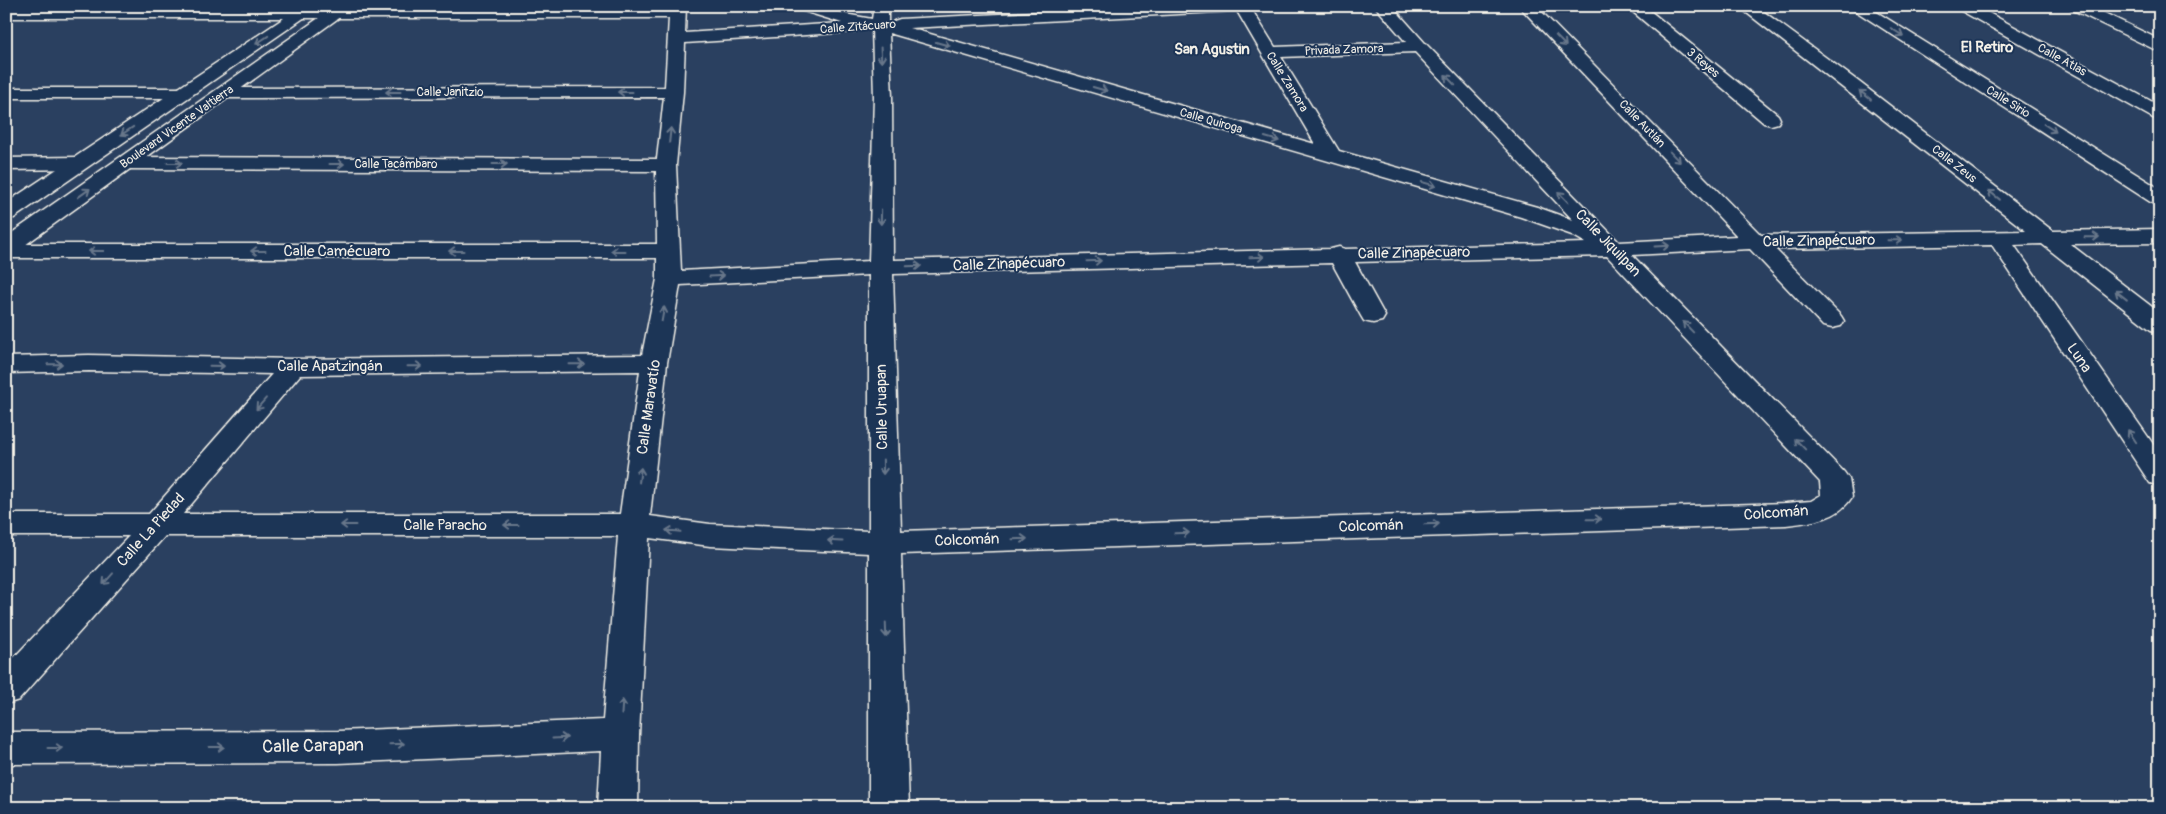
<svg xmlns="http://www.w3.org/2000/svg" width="2166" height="814" font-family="Pangolin,sans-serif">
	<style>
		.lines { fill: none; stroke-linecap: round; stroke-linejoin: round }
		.street-casing { stroke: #f4f1e8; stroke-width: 3 }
		.secondary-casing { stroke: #f4f1e8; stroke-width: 3 }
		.street { fill: #1d3557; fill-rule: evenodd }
		.secondary { fill: #1d3557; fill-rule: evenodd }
		.oneway { stroke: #68778a }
		.labels { text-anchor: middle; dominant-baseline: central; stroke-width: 4; stroke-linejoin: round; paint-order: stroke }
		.far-street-label { font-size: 12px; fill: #f4f1e8; stroke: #1d3557 }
		.far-quarter-label { font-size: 15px; font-weight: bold; fill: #f4f1e8; stroke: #1d3557 }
		.street-label { font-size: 15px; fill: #f4f1e8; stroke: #1d3557 }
		.near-street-label { font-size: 18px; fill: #f4f1e8; stroke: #1d3557 }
	</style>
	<rect width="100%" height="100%" fill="#2a4060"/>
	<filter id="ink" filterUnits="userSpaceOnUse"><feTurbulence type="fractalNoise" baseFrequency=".02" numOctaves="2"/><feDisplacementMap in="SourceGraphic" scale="10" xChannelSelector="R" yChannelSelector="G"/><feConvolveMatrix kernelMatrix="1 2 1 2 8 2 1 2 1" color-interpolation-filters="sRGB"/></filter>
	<g filter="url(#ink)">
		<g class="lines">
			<defs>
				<path id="street" d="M 670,6 L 686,6 L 685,33 L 842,23 L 797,9 L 795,6 L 820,6 L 845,14 L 872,19 L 874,6 L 888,6 L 888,22 L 892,23 L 894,21 L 900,19 L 1154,6 L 1259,6 L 1252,10 L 1275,47 L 1406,42 L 1375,6 L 1392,6 L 1425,43 L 1619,242 L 1737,236 L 1519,6 L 1536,6 L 1761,235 L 2026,231 L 1738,6 L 1756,6 L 1859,82 L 2053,231 L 2160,229 L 2160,243 L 2070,244 L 2160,313 L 2160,332 L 2151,330 L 2042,244 L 2014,245 L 2160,454 L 2160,486 L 2150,483 L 1992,245 L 1775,249 L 1841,316 L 1844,321 L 1841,326 L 1832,328 L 1823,326 L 1750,249 L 1632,255 L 1844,472 L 1849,479 L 1852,497 C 1838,520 1811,522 1786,525 L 901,554 L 909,808 L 869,808 L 869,553 L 710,546 L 649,538 L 639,735 L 638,808 L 598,808 L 601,751 L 338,763 L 6,764 L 6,732 L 338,731 L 603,720 L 618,536 L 165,536 L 19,700 L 6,704 L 6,666 L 129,536 L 6,536 L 6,514 L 149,514 L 272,374 L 89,371 L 6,373 L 6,357 L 89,355 L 293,359 L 642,355 L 657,279 L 657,258 L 6,258 L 6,244 L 657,244 L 656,171 L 126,169 L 119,167 L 116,163 L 119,159 L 126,157 L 657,159 L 664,97 L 225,98 L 219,97 L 216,93 L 219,89 L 225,88 L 665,87 L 669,18 L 6,18 L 6,8 L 670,8 ZM 1237,11 L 1315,144 L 909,28 ZM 859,26 L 872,28 L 874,97 L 869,261 L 681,271 L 676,165 L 683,92 L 685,43 L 852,32 L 858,30 ZM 889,33 L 1521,217 L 1572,235 L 1586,243 L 1345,249 L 1339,247 L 1331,249 L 893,260 L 892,97 ZM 1415,52 L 1573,220 L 1537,207 L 1339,151 L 1281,57 ZM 1607,256 L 1820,482 L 1821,495 L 1811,501 L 1786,503 L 901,531 L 893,274 L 1332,263 L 1361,316 L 1364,321 L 1373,323 L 1382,321 L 1385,316 L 1355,262 ZM 869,275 L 869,531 L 710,524 L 650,516 L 667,363 L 680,285 ZM 640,371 L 620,514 L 183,514 L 300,375 Z
					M 1626,6 L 1644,6 L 1778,115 L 1780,119 L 1778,123 L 1771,125 L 1764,123 Z
					M 1848,6 L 1867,6 L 2160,189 L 2160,204 L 2152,203 Z
					M 1956,6 L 1976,6 L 2160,106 L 2160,120 L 2153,118 L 1958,9 Z
					M 2069,6 L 2090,6 L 2160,40 L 2160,52 L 2071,9 Z
					M 6,88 L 183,88 L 189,89 L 192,93 L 189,97 L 183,98 L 6,98 Z
					M 78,157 L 85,159 L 88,163 L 85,167 L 78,169 L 6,170 L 6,158 Z"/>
				<path id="secondary" d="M 302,6 L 321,6 L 14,218 L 6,219 L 6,203 Z
					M 336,6 L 355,6 L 14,253 L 6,255 L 6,237 Z"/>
			</defs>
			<use href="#street" class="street-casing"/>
			<use href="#secondary" class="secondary-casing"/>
			<use href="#street" class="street"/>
			<use href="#secondary" class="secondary"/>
		</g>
		<defs><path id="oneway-shaft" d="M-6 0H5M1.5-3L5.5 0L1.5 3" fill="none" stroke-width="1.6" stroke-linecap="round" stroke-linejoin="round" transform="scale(1.25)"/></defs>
		<g class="oneway">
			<use href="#oneway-shaft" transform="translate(1897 32) rotate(32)"/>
			<use href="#oneway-shaft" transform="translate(262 40) rotate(146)"/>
			<use href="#oneway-shaft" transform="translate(1561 41) rotate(46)"/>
			<use href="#oneway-shaft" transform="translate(943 44) rotate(16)"/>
			<use href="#oneway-shaft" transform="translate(881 55) rotate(87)"/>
			<use href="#oneway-shaft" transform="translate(1450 80) rotate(-134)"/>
			<use href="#oneway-shaft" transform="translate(1100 89) rotate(16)"/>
			<use href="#oneway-shaft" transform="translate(393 92) rotate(180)"/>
			<use href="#oneway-shaft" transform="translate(625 92) rotate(180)"/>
			<use href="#oneway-shaft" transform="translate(1865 95) rotate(-142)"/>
			<use href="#oneway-shaft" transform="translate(2050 128) rotate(32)"/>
			<use href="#oneway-shaft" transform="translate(127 131) rotate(146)"/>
			<use href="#oneway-shaft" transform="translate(670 135) rotate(-84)"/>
			<use href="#oneway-shaft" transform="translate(1272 139) rotate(16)"/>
			<use href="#oneway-shaft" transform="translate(1675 157) rotate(46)"/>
			<use href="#oneway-shaft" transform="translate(175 163)"/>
			<use href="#oneway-shaft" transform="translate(337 164)"/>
			<use href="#oneway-shaft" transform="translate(500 164)"/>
			<use href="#oneway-shaft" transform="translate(1429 184) rotate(15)"/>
			<use href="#oneway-shaft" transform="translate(84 193) rotate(-36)"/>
			<use href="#oneway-shaft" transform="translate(1994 195) rotate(-142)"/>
			<use href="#oneway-shaft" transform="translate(1563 197) rotate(-134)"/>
			<use href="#oneway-shaft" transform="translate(881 217) rotate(91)"/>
			<use href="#oneway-shaft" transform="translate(2092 237) rotate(-1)"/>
			<use href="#oneway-shaft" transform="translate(1895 240) rotate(-1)"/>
			<use href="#oneway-shaft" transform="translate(1662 246) rotate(-3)"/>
			<use href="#oneway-shaft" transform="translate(96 251) rotate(-180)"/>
			<use href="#oneway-shaft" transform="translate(258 251) rotate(-180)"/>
			<use href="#oneway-shaft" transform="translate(456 251) rotate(-180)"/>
			<use href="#oneway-shaft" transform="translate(618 251) rotate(-180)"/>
			<use href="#oneway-shaft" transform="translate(1257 257) rotate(-2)"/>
			<use href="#oneway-shaft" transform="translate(1094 261) rotate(-2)"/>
			<use href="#oneway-shaft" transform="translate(914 266) rotate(-2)"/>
			<use href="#oneway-shaft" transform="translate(717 276) rotate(-3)"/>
			<use href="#oneway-shaft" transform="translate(2121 295) rotate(-142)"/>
			<use href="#oneway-shaft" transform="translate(663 314) rotate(-80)"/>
			<use href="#oneway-shaft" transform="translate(1688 327) rotate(-134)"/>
			<use href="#oneway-shaft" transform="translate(55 364) rotate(-1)"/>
			<use href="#oneway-shaft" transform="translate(577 364) rotate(-1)"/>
			<use href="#oneway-shaft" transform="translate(217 366) rotate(1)"/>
			<use href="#oneway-shaft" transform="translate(415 366) rotate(-1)"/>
			<use href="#oneway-shaft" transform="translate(261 404) rotate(131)"/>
			<use href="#oneway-shaft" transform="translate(2132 436) rotate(-124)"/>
			<use href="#oneway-shaft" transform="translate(1800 444) rotate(-134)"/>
			<use href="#oneway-shaft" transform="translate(883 467) rotate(89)"/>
			<use href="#oneway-shaft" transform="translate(640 475) rotate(-83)"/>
			<use href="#oneway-shaft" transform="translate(1594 519) rotate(-1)"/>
			<use href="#oneway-shaft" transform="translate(1432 524) rotate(-2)"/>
			<use href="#oneway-shaft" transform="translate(348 525) rotate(-180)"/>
			<use href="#oneway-shaft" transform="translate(511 525) rotate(-180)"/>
			<use href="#oneway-shaft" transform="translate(673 531) rotate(-174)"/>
			<use href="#oneway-shaft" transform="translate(1182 533) rotate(-2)"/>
			<use href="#oneway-shaft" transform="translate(1020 539) rotate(-2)"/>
			<use href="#oneway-shaft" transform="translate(835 541) rotate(-177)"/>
			<use href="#oneway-shaft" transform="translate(108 579) rotate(132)"/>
			<use href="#oneway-shaft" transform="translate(886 630) rotate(88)"/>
			<use href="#oneway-shaft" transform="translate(622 707) rotate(-86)"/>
			<use href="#oneway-shaft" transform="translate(560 738) rotate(-3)"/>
			<use href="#oneway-shaft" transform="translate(397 744) rotate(-2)"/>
			<use href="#oneway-shaft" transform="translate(217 747)"/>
			<use href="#oneway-shaft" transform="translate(55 748)"/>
		</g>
	</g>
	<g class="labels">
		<g class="far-street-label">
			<text transform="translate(858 27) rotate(-4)">Calle Zitácuaro</text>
			<text transform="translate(1344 50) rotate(-2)">Privada Zamora</text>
			<text transform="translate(2062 60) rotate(29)">Calle Atlas</text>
			<text transform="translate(1703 63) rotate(40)">3 Reyes</text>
			<text transform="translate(1287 82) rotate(58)">Calle Zamora</text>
			<text x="450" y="92">Calle Janitzio</text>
			<text transform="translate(2008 102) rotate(32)">Calle Sirio</text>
			<text transform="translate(1211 121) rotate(16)">Calle Quiroga</text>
			<text transform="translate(1642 124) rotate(46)">Calle Autlán</text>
			<text transform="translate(177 127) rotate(-35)">Boulevard Vicente Valtierra</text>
			<text x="396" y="164">Calle Tacámbaro</text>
			<text transform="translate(1954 164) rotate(38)">Calle Zeus</text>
		</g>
		<g class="far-quarter-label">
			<text x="1987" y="47">El Retiro</text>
			<text x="1212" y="49">San Agustin</text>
		</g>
		<g class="street-label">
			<text transform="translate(1819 241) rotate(-1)">Calle Zinapécuaro</text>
			<text transform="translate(1608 243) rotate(46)">Calle Jiquilpan</text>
			<text x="337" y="251">Calle Camécuaro</text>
			<text transform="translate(1414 253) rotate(-1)">Calle Zinapécuaro</text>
			<text transform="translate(1009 264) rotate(-2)">Calle Zinapécuaro</text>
			<text transform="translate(2079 358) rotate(56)">Luna</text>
			<text x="330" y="366">Calle Apatzingán</text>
			<text transform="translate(649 407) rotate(-82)">Calle Maravatío</text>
			<text transform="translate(882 407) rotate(-91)">Calle Uruapan</text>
			<text transform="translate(1776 513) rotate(-4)">Colcomán</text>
			<text x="445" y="525">Calle Paracho</text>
			<text transform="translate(1371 526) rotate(-2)">Colcomán</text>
			<text transform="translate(151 530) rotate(-48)">Calle La Piedad</text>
			<text transform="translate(967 540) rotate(-2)">Colcomán</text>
		</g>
		<g class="near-street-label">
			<text transform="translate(313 746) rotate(-1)">Calle Carapan</text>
		</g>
	</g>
	<rect width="2166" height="814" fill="none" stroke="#1d3557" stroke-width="25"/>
	<rect x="12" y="12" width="2141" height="789" fill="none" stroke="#f4f1e8" stroke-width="2" filter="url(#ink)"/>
</svg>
